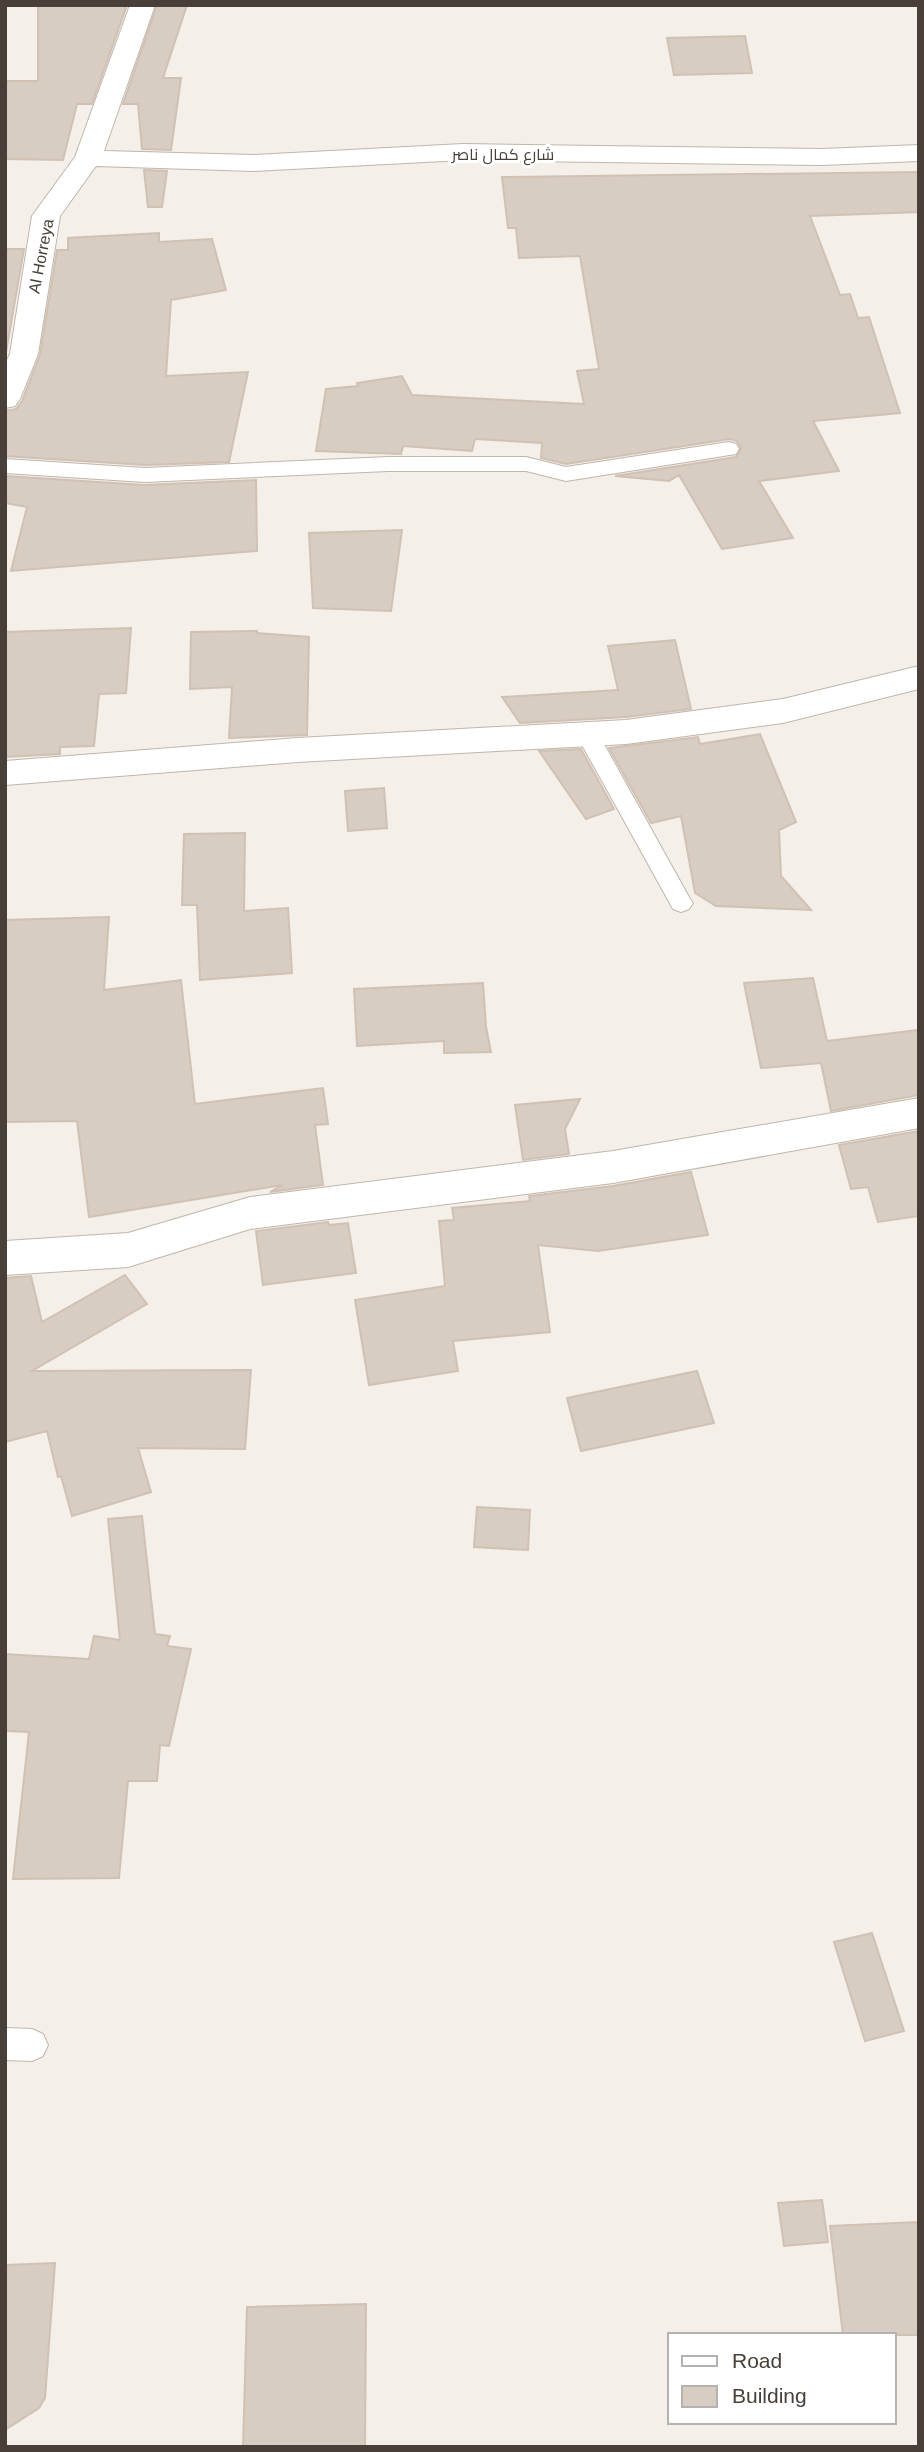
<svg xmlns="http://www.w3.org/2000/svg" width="924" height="2452" font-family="Arial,Cairo,sans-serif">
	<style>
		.building { fill: #d8cdc2; stroke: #d0c1b3; stroke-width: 2 }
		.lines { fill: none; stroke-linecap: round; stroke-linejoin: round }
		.service-casing { stroke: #bfb6ac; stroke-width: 2 }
		.minor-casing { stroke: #bfb6ac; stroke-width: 2 }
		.service { fill: #fff; fill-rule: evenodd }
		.minor { fill: #fff; fill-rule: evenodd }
		.labels { text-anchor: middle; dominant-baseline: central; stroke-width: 6; stroke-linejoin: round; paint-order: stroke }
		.far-street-label { font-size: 16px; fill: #473f38; stroke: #fff }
	</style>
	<rect width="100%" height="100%" fill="#f4efe9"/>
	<path class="building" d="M 38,5 L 127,5 L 92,104 L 77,104 L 63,160 L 5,159 L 5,81 L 38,81 Z
		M 157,5 L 187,5 L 163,78 L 181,78 L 171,150 L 142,149 L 138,104 L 123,104 Z
		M 745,36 L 752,73 L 674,75 L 667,38 Z
		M 144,170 L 167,171 L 162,207 L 148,207 Z
		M 919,172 L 919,212 L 810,216 L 840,295 L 850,294 L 858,318 L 869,317 L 900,413 L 813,421 L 839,471 L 759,481 L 793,538 L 722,549 L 679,475 L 669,481 L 615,476 L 736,457 L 741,448 L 737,441 L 730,439 L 566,464 L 541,458 L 542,443 L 475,439 L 472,451 L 403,446 L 401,454 L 316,451 L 326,389 L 358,386 L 357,383 L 402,376 L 412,395 L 584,404 L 577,371 L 599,369 L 580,256 L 519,258 L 516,228 L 508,228 L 502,177 Z
		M 159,233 L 159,242 L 212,239 L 226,290 L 171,300 L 166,376 L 248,372 L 229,462 L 145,465 L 5,456 L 5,411 L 16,409 L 22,401 L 40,355 L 57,250 L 68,250 L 68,238 Z
		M 5,249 L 24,249 L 5,358 Z
		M 5,476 L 145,485 L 256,480 L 257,551 L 11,571 L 27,507 L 5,503 Z
		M 402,530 L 391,611 L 313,608 L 309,533 Z
		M 131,628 L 126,693 L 99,694 L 94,746 L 60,747 L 60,754 L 5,757 L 5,632 Z
		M 257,631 L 257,633 L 309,637 L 307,735 L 229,738 L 232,687 L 190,689 L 191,632 Z
		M 675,640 L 691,709 L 626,717 L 520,723 L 502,697 L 618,690 L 608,646 Z
		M 760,734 L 796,822 L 779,830 L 781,876 L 811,910 L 716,906 L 695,893 L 681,816 L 651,823 L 609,748 L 698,737 L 700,744 Z
		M 581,749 L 614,809 L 586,819 L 539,751 Z
		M 384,788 L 387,828 L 348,831 L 345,791 Z
		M 245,833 L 244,911 L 288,908 L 292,973 L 200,980 L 197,905 L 182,905 L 184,834 Z
		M 109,917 L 104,990 L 181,980 L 195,1104 L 323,1088 L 328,1124 L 315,1125 L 323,1185 L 270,1192 L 282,1185 L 89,1217 L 77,1121 L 5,1122 L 5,920 Z
		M 813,978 L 827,1041 L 919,1030 L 919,1095 L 831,1111 L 821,1063 L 761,1068 L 744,983 Z
		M 483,983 L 486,1027 L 491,1052 L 444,1053 L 444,1041 L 357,1046 L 354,989 Z
		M 580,1099 L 565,1129 L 569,1154 L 523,1160 L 515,1105 Z
		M 919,1131 L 919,1216 L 878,1222 L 868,1187 L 851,1189 L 839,1145 Z
		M 691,1172 L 708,1235 L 598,1251 L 538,1245 L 550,1332 L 453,1341 L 458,1371 L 369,1385 L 355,1300 L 445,1286 L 439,1221 L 454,1220 L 452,1208 L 530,1201 L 529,1196 L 613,1186 Z
		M 328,1222 L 329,1225 L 348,1223 L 356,1273 L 263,1285 L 256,1231 Z
		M 125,1275 L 147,1304 L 32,1371 L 251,1370 L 245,1449 L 138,1448 L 151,1492 L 72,1516 L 61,1476 L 58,1477 L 47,1431 L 5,1442 L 5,1278 L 31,1276 L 42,1322 Z
		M 697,1371 L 714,1423 L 581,1451 L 567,1398 Z
		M 477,1507 L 530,1510 L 528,1550 L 474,1547 Z
		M 142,1516 L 155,1634 L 170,1636 L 167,1646 L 191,1649 L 169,1746 L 160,1745 L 157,1781 L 128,1781 L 119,1878 L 13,1879 L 29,1732 L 5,1731 L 5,1654 L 89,1659 L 94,1636 L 120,1640 L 108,1519 Z
		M 872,1933 L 904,2031 L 865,2041 L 834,1942 Z
		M 822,2200 L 828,2242 L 784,2246 L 778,2203 Z
		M 919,2222 L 919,2335 L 843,2335 L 830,2226 Z
		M 55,2263 L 45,2398 L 39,2408 L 5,2430 L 5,2265 Z
		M 366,2304 L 365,2447 L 243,2447 L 247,2307 Z"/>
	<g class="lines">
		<defs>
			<path id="service" d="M 729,442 L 736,444 L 739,449 L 736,454 L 566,481 L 526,471 L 388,471 L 145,482 L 5,473 L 5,459 L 145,468 L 388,457 L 526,457 L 566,467 Z
				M 587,726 L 595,728 L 689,897 L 693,903 L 689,909 L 681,912 L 673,909 L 576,734 L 579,728 Z
				M 5,2028 L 32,2029 L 43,2034 L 48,2045 L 43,2056 L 32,2061 L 5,2060 Z"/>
			<path id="minor" d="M 130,5 L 155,5 L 104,151 L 253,155 L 463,144 L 822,149 L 919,145 L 919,161 L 822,165 L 463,160 L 253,171 L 96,166 L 60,216 L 38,354 L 20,399 L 15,406 L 5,408 L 5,364 L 10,354 L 32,216 L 75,157 Z
				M 919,666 L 919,689 L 783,723 L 626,744 L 298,762 L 5,785 L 5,761 L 298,738 L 626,720 L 783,699 Z
				M 919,1098 L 919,1128 L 613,1183 L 250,1229 L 128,1267 L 5,1275 L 5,1241 L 128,1233 L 250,1197 L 613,1151 Z"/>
		</defs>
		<use href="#service" class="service-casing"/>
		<use href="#minor" class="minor-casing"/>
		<use href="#service" class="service"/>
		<use href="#minor" class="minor"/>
	</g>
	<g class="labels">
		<g class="far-street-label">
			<text x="503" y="154">شارع كمال ناصر</text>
			<text transform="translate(41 256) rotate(-79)">Al Horreya</text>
		</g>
	</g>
	<rect width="924" height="2452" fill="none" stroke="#473f38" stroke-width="14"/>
	<rect x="668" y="2333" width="228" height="91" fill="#ffffff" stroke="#b5b2af" stroke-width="2"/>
	<rect x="682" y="2356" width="35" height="10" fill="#ffffff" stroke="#b5b2af" stroke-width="2"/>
	<text x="732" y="2368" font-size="21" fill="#473f38">Road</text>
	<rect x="682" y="2386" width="35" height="21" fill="#d8cdc2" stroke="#b5b2af" stroke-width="2"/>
	<text x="732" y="2403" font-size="21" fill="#473f38">Building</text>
</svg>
